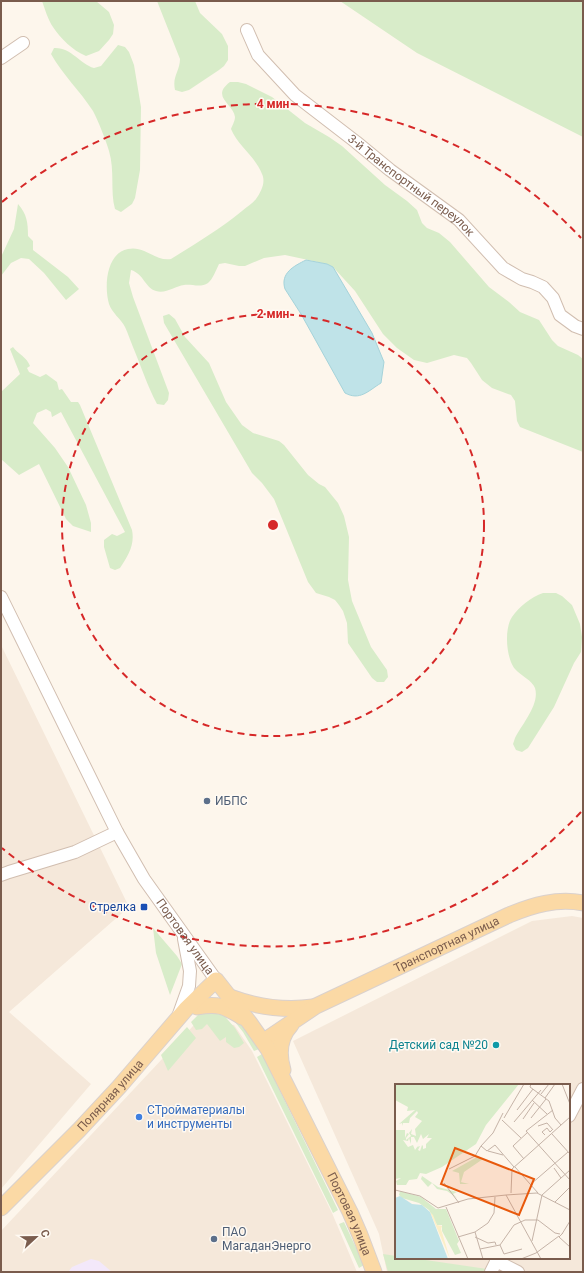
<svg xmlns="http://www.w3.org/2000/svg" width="584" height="1273" font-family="Roboto,sans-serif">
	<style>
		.residential { fill: #f5e8da; fill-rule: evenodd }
		.education { fill: #f3e8fa }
		.green { fill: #d8ecc9 }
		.water { fill: #bfe3e8; stroke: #a5d3da }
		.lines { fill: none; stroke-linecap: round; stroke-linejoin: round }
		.minor-casing { stroke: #d1beb0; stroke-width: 14 }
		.major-casing { stroke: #dad1cd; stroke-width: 17 }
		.minor { stroke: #fff; stroke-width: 12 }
		.major { stroke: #fbd9a5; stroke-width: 15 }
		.ring { fill: none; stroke: #d62828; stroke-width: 2; stroke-dasharray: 7 5 }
		.service-dot { fill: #5c6f8a; stroke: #fffaf3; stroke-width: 1.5 }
		.transit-dot { fill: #1a4fb4; stroke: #fffaf3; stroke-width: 1.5 }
		.culture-dot { fill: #0f9aa8; stroke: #fffaf3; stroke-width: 1.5 }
		.shop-dot { fill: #3f7fe0; stroke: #fffaf3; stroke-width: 1.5 }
		.labels { text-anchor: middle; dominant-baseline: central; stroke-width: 3; stroke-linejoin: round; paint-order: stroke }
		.street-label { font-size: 12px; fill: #7a5c4d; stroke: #fffaf3 }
		.service-label { font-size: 12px; fill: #4e5e75; stroke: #fffaf3; text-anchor: start }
		.transit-label { font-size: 12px; fill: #164399; stroke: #fffaf3; text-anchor: end }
		.culture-label { font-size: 12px; fill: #0d838f; stroke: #fffaf3; text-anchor: end }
		.shop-label { font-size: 12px; fill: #366cbe; stroke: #fffaf3; text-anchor: start }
		.inset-road { fill: none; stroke: #c5b3a7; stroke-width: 1 }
		.view { fill: #e8590c; fill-opacity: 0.15; stroke: #e8590c; stroke-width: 2 }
		.inset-edge { fill: none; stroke: #7a5c4d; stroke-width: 2 }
		.centre { fill: #d62828; stroke: #fffaf3; stroke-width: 2 }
		.ring-label { font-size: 12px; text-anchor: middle; font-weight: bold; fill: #d62828; stroke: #fffaf3; stroke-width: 3; stroke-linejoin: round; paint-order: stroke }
	</style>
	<rect width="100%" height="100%" fill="#fdf6ec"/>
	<path class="residential" d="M 1,645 L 129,907 L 9,1012 L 91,1084 L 1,1189 Z
		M 572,916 L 583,918 L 583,1272 L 387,1272 L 379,1234 L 293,1041 L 532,921 ZM 396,1085 L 569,1085 L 569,1258 L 396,1258 Z
		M 213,1023 L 234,1025 L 252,1051 L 332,1213 L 357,1272 L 1,1272 L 1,1231 L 193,1026 Z"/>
	<path class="education" d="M 91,1259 L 99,1261 L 112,1272 L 68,1272 L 72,1267 Z"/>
	<path class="green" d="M 42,1 L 96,1 L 109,12 L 114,25 L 113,34 L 109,40 L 99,51 L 86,56 C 72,50 61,39 53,27 C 48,20 45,9 42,1 Z
		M 157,1 L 195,1 L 200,13 L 222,34 L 228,46 L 228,60 L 224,66 L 219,70 L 189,90 L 182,92 L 175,90 C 172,76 180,71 180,59 Z
		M 340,1 L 583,1 L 583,137 L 417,53 Z
		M 118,45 L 125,47 L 129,52 L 134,65 L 141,107 L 140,170 L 135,198 L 132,204 L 121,212 L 115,209 C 110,191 115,171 109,151 C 106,141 98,120 93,111 C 80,91 63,75 51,54 L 54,48 C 71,47 80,64 94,68 L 101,66 Z
		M 230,82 L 238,82 L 246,84 L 272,97 L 305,123 L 329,137 L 342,146 L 385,185 L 407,201 L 417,210 L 422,223 L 427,228 L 439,233 L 450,242 L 489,287 L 509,302 L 520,312 L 539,320 L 552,340 L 558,346 L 578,355 L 583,359 L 583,452 L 520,427 L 517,421 L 515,401 L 511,395 L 492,388 L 482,380 L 471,363 L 467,358 L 454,355 L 427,363 L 414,360 L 397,348 L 383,334 L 355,291 L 333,267 L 327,264 L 285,255 L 264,258 L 245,266 L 239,266 L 225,263 L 219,264 C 216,270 213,279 208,283 C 201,288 192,284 184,285 C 175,286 166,294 156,291 C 145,288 144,274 131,270 L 129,283 L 133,297 L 169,393 L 168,400 L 164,405 L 157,404 C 147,385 141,366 133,347 C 130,340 128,333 125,327 C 121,319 112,313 109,304 C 104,287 106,253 128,249 C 144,245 156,262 171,259 C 195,244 220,229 242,211 C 246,207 252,204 256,199 C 261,192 266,182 262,174 C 255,156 238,146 231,129 C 232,126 235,121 235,117 C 234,104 210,97 230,82 Z
		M 18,204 C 27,214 28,223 28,236 L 33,241 L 33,250 L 68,277 L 79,289 L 66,300 L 44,273 L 29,259 L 21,258 L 11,263 L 1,276 L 1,257 L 14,229 Z
		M 169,314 L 175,319 L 185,337 L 209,363 L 226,402 L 242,425 L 253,433 L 279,441 L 284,445 L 308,475 L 319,484 L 325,487 L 338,503 L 344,516 L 349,537 L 348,580 L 352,601 L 371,647 L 387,670 L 388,677 L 384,682 L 377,682 L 372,678 L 348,643 L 347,623 L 343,611 L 339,605 L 335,600 L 329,597 L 316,593 L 308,582 L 274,499 L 262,483 L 252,473 L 164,323 L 163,316 Z
		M 13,347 C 18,354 27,357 30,366 L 27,368 L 29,372 L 40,377 L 46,374 L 57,382 L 59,390 L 62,389 L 71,402 L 78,402 L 80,405 L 132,530 C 135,545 128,556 120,568 L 115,570 L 110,568 L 104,547 L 104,540 L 112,534 L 117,536 L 125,532 L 61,412 L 52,417 L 51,412 L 46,409 L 37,413 L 33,423 L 55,448 L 68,467 L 86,505 L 91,523 L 91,532 L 73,526 L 66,519 L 39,464 L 19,475 L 1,459 L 1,392 L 20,374 L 10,349 Z
		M 543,593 L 556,593 L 562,596 L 572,605 L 580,624 L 582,637 L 581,652 L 574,663 L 554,707 L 528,748 L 522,752 L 516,750 L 513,744 L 515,738 C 522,724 540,704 535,688 C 532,680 521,676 515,669 C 506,658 504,629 512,617 C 519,607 531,597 543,593 Z
		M 153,928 L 177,956 L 182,964 L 170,995 L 156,953 Z
		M 210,1010 L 221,1012 L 235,1028 L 244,1043 L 239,1047 L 234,1048 L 226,1042 L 226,1037 L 220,1041 L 207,1024 L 202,1029 L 196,1030 L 191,1022 L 198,1015 Z
		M 231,1017 L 242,1024 L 259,1049 L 254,1051 L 243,1032 Z
		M 187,1027 L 196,1038 L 168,1071 L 161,1055 Z
		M 262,1054 L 338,1210 L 333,1213 L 257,1057 Z
		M 344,1222 L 364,1265 L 359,1268 L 339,1224 Z
		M 383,1254 L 396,1256 L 396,1258 L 412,1258 L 487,1269 L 485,1272 L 388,1272 Z"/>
	<path class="water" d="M 306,260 L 327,264 L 333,267 L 372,333 L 384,362 L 381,383 C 368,391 360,401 345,393 L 301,314 L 285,289 C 280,273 294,266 306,260 Z"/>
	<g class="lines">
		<defs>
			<g id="minor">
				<path id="s1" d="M 247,30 L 258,55 L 295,95 L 356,142 L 390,170 L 459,220 L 503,268 L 522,279 L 532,282 L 543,287 L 553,298 L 560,315 L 575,326 L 583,329"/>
				<path d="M 1,58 L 23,43"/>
				<path id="s2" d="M 1,597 L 117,832 L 144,879 L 216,980"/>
				<path d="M 1,875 L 9,872 L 75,852 L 117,832"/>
				<path d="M 179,1014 L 189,986 L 190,971 L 184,939"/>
				<path d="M 569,1116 L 583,1089"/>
				<path d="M 496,1261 L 518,1272"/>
				<path d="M 491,1272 L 498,1258"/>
			</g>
			<g id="major">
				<path d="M 230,997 C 257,1007 284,1011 313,1007"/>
				<path d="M 197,1007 C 218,1003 224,1006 242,1017"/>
				<path id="s3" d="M 264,1041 L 316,1006 L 509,915 C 533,905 557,898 583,903"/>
				<path d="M 283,1070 C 278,1053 279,1038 291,1025"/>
				<path id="s4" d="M 1,1208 L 79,1130 L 119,1087 L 186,1009 L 216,980 L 249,1022 L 268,1049 L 350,1212 L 360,1235 L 374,1272"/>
			</g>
		</defs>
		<use href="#minor" class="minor-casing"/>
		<use href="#major" class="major-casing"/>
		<use href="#minor" class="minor"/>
		<use href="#major" class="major"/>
	</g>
	<g class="ring">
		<circle cx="273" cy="525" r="211"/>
		<path d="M581 812A421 421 0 0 1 2 848M2 202A421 421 0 0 1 581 238"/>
	</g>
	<g class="service-dot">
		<circle cx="207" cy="801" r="4"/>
		<circle cx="214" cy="1239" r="4"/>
	</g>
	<rect class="transit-dot" x="140" y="903" width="8" height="8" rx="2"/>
	<circle class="culture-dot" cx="496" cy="1045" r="4"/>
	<circle class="shop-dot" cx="139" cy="1117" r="4"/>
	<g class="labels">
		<g class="street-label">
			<text stroke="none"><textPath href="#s1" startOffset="229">3-й Транспортный переулок</textPath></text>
			<text stroke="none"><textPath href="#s2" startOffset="387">Портовая улица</textPath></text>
			<text stroke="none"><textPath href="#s3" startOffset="207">Транспортная улица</textPath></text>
			<text stroke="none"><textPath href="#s4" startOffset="157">Полярная улица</textPath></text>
			<text stroke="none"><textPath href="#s4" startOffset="584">Портовая улица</textPath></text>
		</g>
		<g class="service-label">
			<text x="215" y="801">ИБПС</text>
			<text x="222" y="1232">ПАО<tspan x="222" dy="14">МагаданЭнерго</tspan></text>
		</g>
		<g class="transit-label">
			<text x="136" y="907">Стрелка</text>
		</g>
		<g class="culture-label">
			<text x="488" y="1045">Детский сад №20</text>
		</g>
		<g class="shop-label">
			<text x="147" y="1110">СТройматериалы<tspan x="147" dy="14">и инструменты</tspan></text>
		</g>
	</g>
	<g transform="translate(395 1084)">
		<rect width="175" height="175" fill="#fdf6ec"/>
		<path d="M 0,0 L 124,0 L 91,41 L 81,60 L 47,83 L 31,90 L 25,89 L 22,95 L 14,96 L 11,101 L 2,101 L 1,97 L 6,94 L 0,95 L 0,46 L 10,46 L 10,54 L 12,49 L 14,50 L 11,54 L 11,56 L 16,52 L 14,49 L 17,45 L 16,50 L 21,52 L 20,45 L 27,37 L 20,33 L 23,29 L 22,27 L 15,34 L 14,39 L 8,39 L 7,42 L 7,39 L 4,40 L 20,26 L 12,27 L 13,23 L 0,16 ZM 26,50 L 28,55 L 34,50 L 32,54 L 37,54 L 31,60 L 31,64 L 28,65 L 28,62 L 27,61 L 25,67 L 23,66 L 25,62 L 22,63 L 25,59 L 20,66 L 18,61 L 13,63 L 8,56 L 13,57 L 14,54 L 16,60 L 16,53 L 19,53 L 22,59 ZM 82,73 L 88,75 L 69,88 L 66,98 L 74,100 L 65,100 L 64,89 L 57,87 ZM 27,92 L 43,103 L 62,108 L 58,110 L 62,114 L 52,107 L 42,105 L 37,99 L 33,103 L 26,95 ZM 5,107 L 26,113 L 41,125 L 51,125 L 64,157 L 62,160 L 66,169 L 60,171 L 47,147 L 47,141 L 42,141 L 34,126 L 24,119 L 7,114 L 4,111 Z" fill="#d8ecc9" fill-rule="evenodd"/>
		<path d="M 35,128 L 38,131 L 42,141 L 47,142 L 46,145 L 55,175 Z" fill="#fcefc7"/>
		<path d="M 5,112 L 17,120 L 27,121 L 35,128 L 53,175 L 0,175 L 0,114 Z" fill="#bfe3e8"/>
		<path class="inset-road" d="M 136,0 L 135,3 L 154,17 L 160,34 L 166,41M 167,0 L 175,20M 146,10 L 154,0M 150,14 L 160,0M 137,16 L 152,30M 122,26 L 138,5M 158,26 L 131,47 L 175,96M 108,29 L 98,49 L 86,62 L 92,67 L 100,61 L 119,83M 109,34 L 129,0M 136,34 L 151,15M 128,35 L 139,19M 107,36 L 126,54M 119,38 L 146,6M 143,42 L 152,39 L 158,46M 157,50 L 175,70M 150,51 L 147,48 L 152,44 L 155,48 L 157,46M 93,67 L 108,71M 129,75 L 118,62 L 133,48M 120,83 L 143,109M 159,84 L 166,94M 54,85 L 80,72 L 86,62M 49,99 L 64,119M 136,100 L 173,68M 0,106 L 25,112 L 43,124 L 73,115 L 111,111M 116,109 L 117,85 L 175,33M 160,118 L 175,103M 51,123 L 73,175M 80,148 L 88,175M 168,149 L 164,153 L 175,163M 167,150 L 175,137M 63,153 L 80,148 L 93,139 L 99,129 L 100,113M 80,153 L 93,159 L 100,158 L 101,161M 137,157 L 147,111 L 175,86M 105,161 L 119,141 L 130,136 L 143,136 L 160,149 L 165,150M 85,165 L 105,161 L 109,170 L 127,165M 141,169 L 164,152M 126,175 L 141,169M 146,175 L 111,111 L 142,109 L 175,126"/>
		<path class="view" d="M 60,64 L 139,95 L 124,131 L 46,100 Z"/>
		<rect width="175" height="175" class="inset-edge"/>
	</g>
	<circle cx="273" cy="525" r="6" class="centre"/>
	<g class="ring-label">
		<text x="273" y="108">4 мин</text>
		<text x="273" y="318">2 мин</text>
	</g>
	<rect width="584" height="1273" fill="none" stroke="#7a5c4d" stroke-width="4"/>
	<g transform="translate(36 1237) rotate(68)" stroke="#fffaf3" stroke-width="3" paint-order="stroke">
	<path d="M0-3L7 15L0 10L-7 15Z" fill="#7a5c4d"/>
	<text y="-6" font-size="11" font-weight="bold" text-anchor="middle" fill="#7a5c4d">С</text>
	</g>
</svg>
